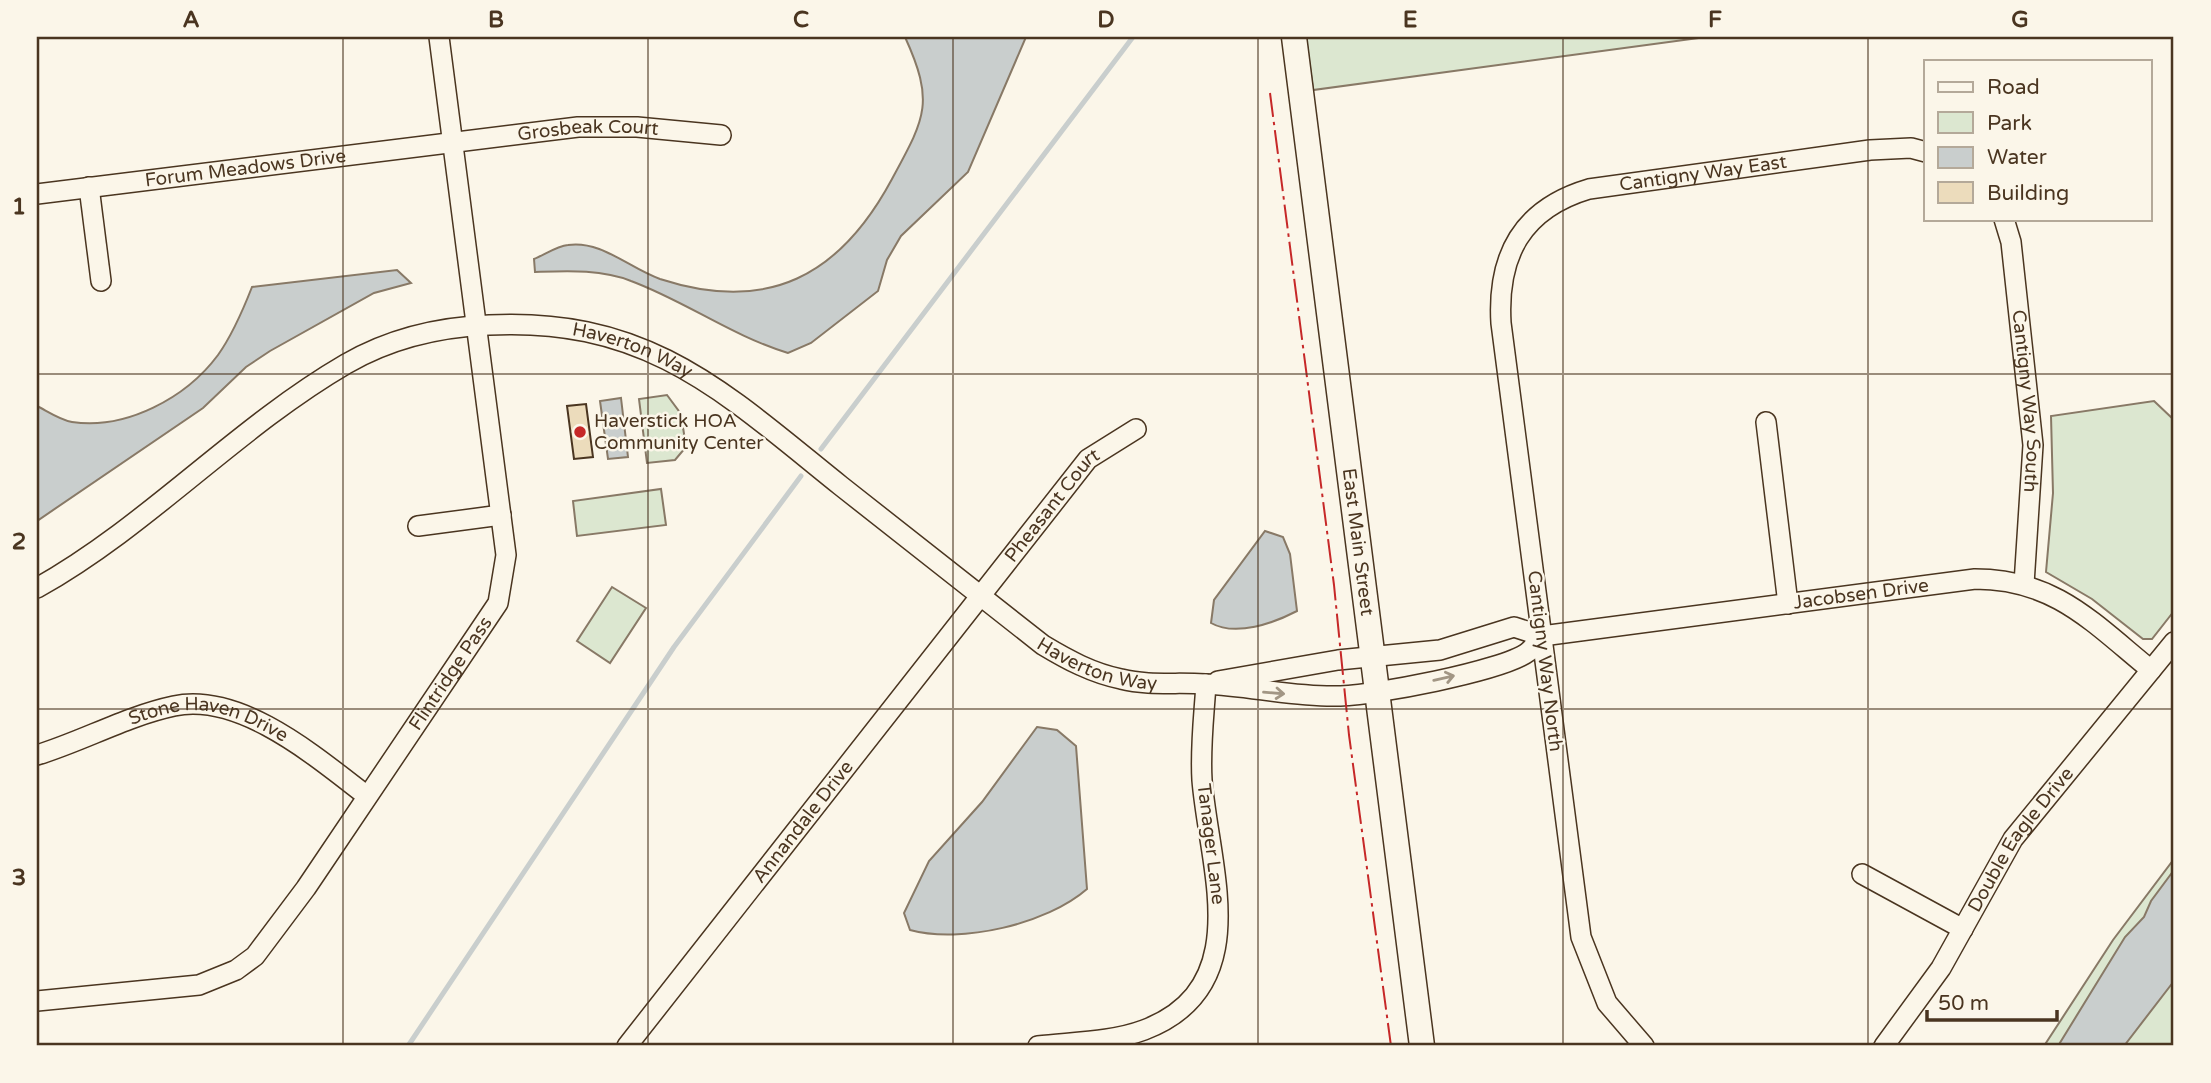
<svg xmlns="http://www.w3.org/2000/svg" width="2211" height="1083" font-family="'Varela Round',sans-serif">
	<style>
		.green { fill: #dce7d0; stroke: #887966; stroke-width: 2 }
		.water { fill: #c9cecd; stroke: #887966; stroke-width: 2 }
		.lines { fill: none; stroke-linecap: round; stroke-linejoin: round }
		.stream { stroke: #c9cecd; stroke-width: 5 }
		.building { fill: #ecdcbc; stroke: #4a3520; stroke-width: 2 }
		.minor-casing { stroke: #4a3520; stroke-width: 22 }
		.major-casing { stroke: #4a3520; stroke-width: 27 }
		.minor { stroke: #fbf6e9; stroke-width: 19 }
		.major { stroke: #fbf6e9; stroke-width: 24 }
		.power { stroke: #c62828; stroke-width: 2; stroke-dasharray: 24 5 3.5 5; stroke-linecap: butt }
		.oneway { stroke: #a29684 }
		.grid { fill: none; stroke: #4a3520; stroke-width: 2; stroke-opacity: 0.55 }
		.poi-dot { fill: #c62828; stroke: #fbf6e9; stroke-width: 2.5 }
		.labels { text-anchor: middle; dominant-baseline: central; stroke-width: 5; stroke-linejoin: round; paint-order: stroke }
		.street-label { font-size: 19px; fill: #4a3520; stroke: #fbf6e9 }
		.poi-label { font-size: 19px; fill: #4a3520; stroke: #fbf6e9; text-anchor: start }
		.neatline { fill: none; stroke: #4a3520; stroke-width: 2.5 }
		.grid-label { font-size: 23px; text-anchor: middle; font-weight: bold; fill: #4a3520 }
	</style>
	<rect width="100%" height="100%" fill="#fbf6e9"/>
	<path class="green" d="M 1306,37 L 1706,37 L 1313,90 Z
		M 667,395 L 681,414 L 686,447 L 675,460 L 647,463 L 639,399 Z
		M 2154,401 L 2174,420 L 2174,611 L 2152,639 L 2143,639 L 2092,599 L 2046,572 L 2053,493 L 2051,416 Z
		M 661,489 L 666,525 L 577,536 L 573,501 Z
		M 612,587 L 646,608 L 610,663 L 577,641 Z
		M 2174,859 L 2174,1046 L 2044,1046 L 2113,940 Z"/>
	<path class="water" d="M 905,37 L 1026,37 L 968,172 L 901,236 L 887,260 L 878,291 L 811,343 L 788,353 C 732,336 685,301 631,281 C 601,269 566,271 535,272 L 534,259 C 544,255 557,246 568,245 C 601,240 629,268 660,279 C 768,314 840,276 892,179 C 925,118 935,103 905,37 Z
		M 397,270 L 411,283 L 374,293 L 270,351 L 246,367 L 203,408 L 37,521 L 37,406 C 47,411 60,420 72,422 C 126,430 186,398 218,355 C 233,334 243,310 252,287 Z
		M 621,398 L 628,457 L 608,459 L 600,401 Z
		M 1265,531 L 1283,537 L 1290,554 L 1297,611 C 1274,623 1236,637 1211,623 L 1214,600 Z
		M 1037,727 L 1057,730 L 1076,746 L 1087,889 C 1047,924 961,944 910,930 L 904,913 L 929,861 L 982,802 Z
		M 2174,870 L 2174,981 L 2124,1046 L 2058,1046 L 2125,937 L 2144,917 L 2151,901 Z"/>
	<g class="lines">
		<path class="stream" d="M 821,449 L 1133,37
			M 408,1046 L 674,647 L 801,476"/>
	</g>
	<path class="building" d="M 586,404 L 593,457 L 574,459 L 567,406 Z"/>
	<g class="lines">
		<defs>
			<g id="minor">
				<path d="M 89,187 L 101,281"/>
				<path id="s1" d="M 37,194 L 578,127 L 637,127 L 721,135"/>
				<path id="s2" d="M 2004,219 L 2011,242 L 2033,445 L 2024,584"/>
				<path d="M 1766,422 L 1788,604"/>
				<path d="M 418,526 L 501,515"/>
				<path id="s3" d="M 37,588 C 148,526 236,428 346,364 C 389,339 440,327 489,325 C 649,317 725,393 841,486 C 909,539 976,592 1043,645 C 1068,660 1092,673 1121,679 C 1149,686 1177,682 1205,684 C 1250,686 1292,697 1337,696 C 1371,696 1503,671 1528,652 C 1533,648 1538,641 1542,636"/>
				<path id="s4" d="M 1218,681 L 1338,660 L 1440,650 L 1514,627 L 1542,636 L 1975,579 C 2055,579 2093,623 2151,670"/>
				<path id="s5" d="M 37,755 C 83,741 127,716 174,706 C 241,692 316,757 367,796"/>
				<path d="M 1862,874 L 1963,929"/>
				<path id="s6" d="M 37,1001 L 199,985 L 236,970 L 255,956 L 306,888 L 498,603 L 506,555 L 439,37"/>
				<path id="s7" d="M 627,1046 L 1088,459 L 1136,429"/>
				<path d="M 1038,1046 C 1072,1042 1112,1042 1144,1030 C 1257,987 1209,868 1202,780 C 1200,747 1204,716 1206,684"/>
				<path id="s8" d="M 1644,1046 L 1607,1003 L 1581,937 L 1501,323 C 1497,255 1522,209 1589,189 L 1870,150 L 1911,148 L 1926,152"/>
				<path id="s9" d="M 1884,1046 L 1941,968 L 2013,839 L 2174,642"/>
			</g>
			<g id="major">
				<path id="s10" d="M 1294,37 L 1422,1046"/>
			</g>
		</defs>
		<use href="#minor" class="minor-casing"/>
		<use href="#major" class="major-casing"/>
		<use href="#minor" class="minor"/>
		<use href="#major" class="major"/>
		<path class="power" d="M 1270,93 L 1334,585 L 1349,735 L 1391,1046"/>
	</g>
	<defs><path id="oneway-shaft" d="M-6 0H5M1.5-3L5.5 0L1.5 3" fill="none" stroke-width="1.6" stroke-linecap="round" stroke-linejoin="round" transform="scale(1.75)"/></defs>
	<g class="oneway">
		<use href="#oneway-shaft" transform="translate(1444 678) rotate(-13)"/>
		<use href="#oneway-shaft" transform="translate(1274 693) rotate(5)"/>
	</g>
	<path class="grid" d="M 343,37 L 343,1046M 648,37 L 648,1046M 953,37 L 953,1046M 1258,37 L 1258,1046M 1563,37 L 1563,1046M 1868,37 L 1868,1046M 37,374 L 2174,374M 37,709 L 2174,709"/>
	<circle class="poi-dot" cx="580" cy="432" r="7"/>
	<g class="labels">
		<g class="street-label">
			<text stroke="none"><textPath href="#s1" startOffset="555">Grosbeak Court</textPath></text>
			<text stroke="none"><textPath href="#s1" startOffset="210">Forum Meadows Drive</textPath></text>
			<text stroke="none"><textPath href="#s8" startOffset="1038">Cantigny Way East</textPath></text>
			<text stroke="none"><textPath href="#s3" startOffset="679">Haverton Way</textPath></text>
			<text stroke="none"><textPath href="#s2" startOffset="184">Cantigny Way South</textPath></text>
			<text stroke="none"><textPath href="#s7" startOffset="688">Pheasant Court</textPath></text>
			<text stroke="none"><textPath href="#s10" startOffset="509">East Main Street</textPath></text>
			<text stroke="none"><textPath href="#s4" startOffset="653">Jacobsen Drive</textPath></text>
			<text stroke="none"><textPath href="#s3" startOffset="1246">Haverton Way</textPath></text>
			<text transform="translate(1545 661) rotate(83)">Cantigny Way North</text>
			<text stroke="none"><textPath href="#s6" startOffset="570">Flintridge Pass</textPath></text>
			<text stroke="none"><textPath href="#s5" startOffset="182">Stone Haven Drive</textPath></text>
			<text stroke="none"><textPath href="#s7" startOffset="285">Annandale Drive</textPath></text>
			<text stroke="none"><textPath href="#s9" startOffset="248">Double Eagle Drive</textPath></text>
			<text transform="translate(1211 844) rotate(83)">Tanager Lane</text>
		</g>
		<g class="poi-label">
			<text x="594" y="421">Haverstick HOA<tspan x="594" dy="22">Community Center</tspan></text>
		</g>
	</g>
	<rect width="2211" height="1083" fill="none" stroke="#fbf6e9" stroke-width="77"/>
	<rect x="1924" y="60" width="228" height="161" fill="#fbf6e9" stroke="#b4a999" stroke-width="2"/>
	<rect x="1938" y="82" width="35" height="10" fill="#fbf6e9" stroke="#b4a999" stroke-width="2"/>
	<text x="1987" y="94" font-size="21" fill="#4a3520">Road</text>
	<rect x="1938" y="112" width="35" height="21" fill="#dce7d0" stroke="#b4a999" stroke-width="2"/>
	<text x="1987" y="130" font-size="21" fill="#4a3520">Park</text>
	<rect x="1938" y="147" width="35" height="21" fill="#c9cecd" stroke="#b4a999" stroke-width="2"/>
	<text x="1987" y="164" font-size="21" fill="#4a3520">Water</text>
	<rect x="1938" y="182" width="35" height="21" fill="#ecdcbc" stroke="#b4a999" stroke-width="2"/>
	<text x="1987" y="200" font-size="21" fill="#4a3520">Building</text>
	<path d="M1927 1010v10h130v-10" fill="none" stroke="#4a3520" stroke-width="3.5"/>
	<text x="1938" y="1010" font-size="21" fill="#4a3520" stroke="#fbf6e9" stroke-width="5" paint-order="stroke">50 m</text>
	<rect x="38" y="38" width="2134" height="1006" class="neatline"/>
	<g class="grid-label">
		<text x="191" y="27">A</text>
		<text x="496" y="27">B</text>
		<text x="801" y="27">C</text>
		<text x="1106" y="27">D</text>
		<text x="1410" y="27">E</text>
		<text x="1715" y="27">F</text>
		<text x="2020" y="27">G</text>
		<text x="19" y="214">1</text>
		<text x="19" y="549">2</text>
		<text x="19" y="885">3</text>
	</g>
</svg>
